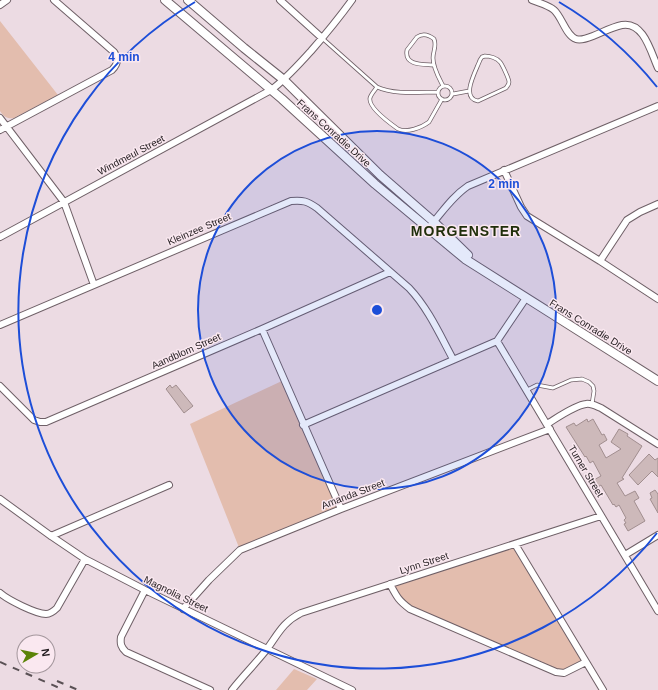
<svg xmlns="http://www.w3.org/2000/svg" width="658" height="690" font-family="Arial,sans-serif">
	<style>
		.green { fill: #e3bdae }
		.building { fill: #cdb9ba; stroke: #a18e8f }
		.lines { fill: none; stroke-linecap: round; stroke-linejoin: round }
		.service-casing { stroke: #6f6067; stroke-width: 4.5 }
		.minor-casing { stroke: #6f6067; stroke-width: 8 }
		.tertiary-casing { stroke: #6f6067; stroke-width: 10 }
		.service { stroke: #fff; stroke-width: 3 }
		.minor { stroke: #fff; stroke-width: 6 }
		.tertiary { stroke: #fff; stroke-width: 8 }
		.rail { stroke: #5a5155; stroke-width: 2; stroke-dasharray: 7 7; stroke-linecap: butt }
		.ring { fill: none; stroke: #1d4ed8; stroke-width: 2 }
		.labels { text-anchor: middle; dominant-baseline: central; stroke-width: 3; stroke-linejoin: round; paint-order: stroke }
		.street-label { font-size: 10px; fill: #231d20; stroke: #fae8f0 }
		.district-label { font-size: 14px; font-weight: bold; letter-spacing: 1px; fill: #202f0b; stroke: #fae8f0 }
		.centre { fill: #1d4ed8; stroke: #fae8f0; stroke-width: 2 }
		.ring-label { font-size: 12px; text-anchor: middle; font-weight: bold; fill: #1d4ed8; stroke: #fae8f0; stroke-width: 3; stroke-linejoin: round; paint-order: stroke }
	</style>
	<rect width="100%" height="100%" fill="#ecdbe3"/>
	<path class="green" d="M 0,21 L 58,95 L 14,118 C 7,119 4,117 0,111 Z
		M 284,380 L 341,509 L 240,550 L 190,424 Z
		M 515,544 L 584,659 L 565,672 L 558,671 L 409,607 L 398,597 L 392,583 Z
		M 294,669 L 317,679 L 307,690 L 276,690 Z"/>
	<path class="building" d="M 170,385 L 172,388 L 176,385 L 193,406 L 184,413 L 166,389 Z
		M 587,419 L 588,422 L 593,419 L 602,435 L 604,434 L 607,440 L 599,445 L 606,458 L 621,449 L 611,442 L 619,429 L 628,434 L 627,436 L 642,446 L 622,478 L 624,479 L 617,483 L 625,496 L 635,491 L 639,498 L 634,501 L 645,521 L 628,531 L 624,524 L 626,523 L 624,520 L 626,518 L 619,505 L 616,507 L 614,504 L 613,505 L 601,485 L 594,489 L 590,482 L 601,476 L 593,461 L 590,463 L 586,456 L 585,457 L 566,427 L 574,423 L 576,426 Z
		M 649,454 L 655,460 L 658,458 L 658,477 L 652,471 L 638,485 L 629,475 Z
		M 655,490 L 658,494 L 658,513 L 650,499 L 652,498 L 650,493 Z"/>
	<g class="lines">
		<defs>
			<path id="service" d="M 322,38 L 377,87 C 394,95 420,92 438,92
				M 485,56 C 490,56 497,58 500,62 C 502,64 509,79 509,82 C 509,85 507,86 506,88 L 478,101 C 460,98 476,71 480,60 L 482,57 Z
				M 434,65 C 423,64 404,66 407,50 L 417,37 C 423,33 429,35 434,39 C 437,46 433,51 433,58 C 433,68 439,78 443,86
				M438 93a7 7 0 1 1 14 0a7 7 0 1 1-14 0Z
				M 377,87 C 375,90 371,94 370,98 C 368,108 391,124 398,129 C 407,133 421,128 429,122 L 442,99
				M 453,94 L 469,91
				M 527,390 L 537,385 L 553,388 L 571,380 L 582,379 L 589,382 L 593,386 L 594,391 L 592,404"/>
			<path id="minor" d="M 280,0 L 322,38
				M 532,0 C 539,3 548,5 554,10 C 562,17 566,36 576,39 C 581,41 588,38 593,36 C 603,32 612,27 622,25 C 644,21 651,53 658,68
				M 0,5 L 7,0
				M 0,118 L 64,202 L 94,285
				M 0,130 L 112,70 C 118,64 119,59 114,52 L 54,0
				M 504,170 L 521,207 L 527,216 L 600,261 L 658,299
				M 431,225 C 443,211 453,196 468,186 L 658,106
				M 0,237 L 271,90 C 286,79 298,65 311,51 C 325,35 339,18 352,0
				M 600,261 L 627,220 L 640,212 L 658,204
				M 0,325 L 291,201 C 303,200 307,201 317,208 L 409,288 C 428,308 440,335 453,359
				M 262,329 L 341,509
				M 497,341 L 658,611
				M 0,386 L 34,420 L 40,422 L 46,422 L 262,329 L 390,272
				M 547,424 C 557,418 575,405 586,404 C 591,403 596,406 601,408 L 658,444
				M 303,425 L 497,341 L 526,298
				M 0,499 L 51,536 L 85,559 L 145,590 L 352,690
				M 51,536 L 169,485
				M 515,544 L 603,690
				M 625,555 L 658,535
				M 390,584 C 397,597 398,600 410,609 L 556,672 L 564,673 L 586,662
				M 145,590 L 121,637 C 120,644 121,647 126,652 L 210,690
				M 0,593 C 8,600 36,614 46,614 C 51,614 54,611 57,608 L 85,559
				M 183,609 L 209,580 L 240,550 L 341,509 L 550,429
				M 232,690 C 243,676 256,663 267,649 C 278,634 283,622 301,613 L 601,516"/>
			<path id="tertiary" d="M 165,0 L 282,99 L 375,184 L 465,259 L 658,381
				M 188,0 L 244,48 L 284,80 L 380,175 L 434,222 L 468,255"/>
		</defs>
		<use href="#service" class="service-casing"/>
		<use href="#minor" class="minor-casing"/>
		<use href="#tertiary" class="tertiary-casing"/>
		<use href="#service" class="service"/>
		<use href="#minor" class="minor"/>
		<use href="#tertiary" class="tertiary"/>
		<path class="rail" d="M 0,662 L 64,690
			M 57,681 L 78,690"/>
	</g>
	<circle cx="377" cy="310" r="179" fill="#1d4ed8" fill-opacity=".12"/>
	<g class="ring">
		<circle cx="377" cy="310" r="179"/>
		<path d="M657 533A358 358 0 1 1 195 2M559 2A358 358 0 0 1 657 87"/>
	</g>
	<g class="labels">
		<g class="street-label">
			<text transform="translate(334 133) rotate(42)">Frans Conradie Drive</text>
			<text transform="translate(131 155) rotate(-28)">Windmeul Street</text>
			<text transform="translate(199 229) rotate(-23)">Kleinzee Street</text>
			<text transform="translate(591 327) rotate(32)">Frans Conradie Drive</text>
			<text transform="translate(186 351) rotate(-24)">Aandblom Street</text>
			<text transform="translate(586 471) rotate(59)">Turner Street</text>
			<text transform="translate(353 494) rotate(-21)">Amanda Street</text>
			<text transform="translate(424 563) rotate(-18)">Lynn Street</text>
			<text transform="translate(176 594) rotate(26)">Magnolia Street</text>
		</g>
		<g class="district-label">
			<text x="466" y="231">MORGENSTER</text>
		</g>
	</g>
	<circle cx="377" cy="310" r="6" class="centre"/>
	<g class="ring-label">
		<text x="124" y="61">4 min</text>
		<text x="504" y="188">2 min</text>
	</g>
	<g transform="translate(36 654) rotate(81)"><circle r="19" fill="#fae8f0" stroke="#a4979d"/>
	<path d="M0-3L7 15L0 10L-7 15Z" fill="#5a8308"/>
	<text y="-6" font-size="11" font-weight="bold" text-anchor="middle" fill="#231d20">N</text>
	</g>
</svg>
